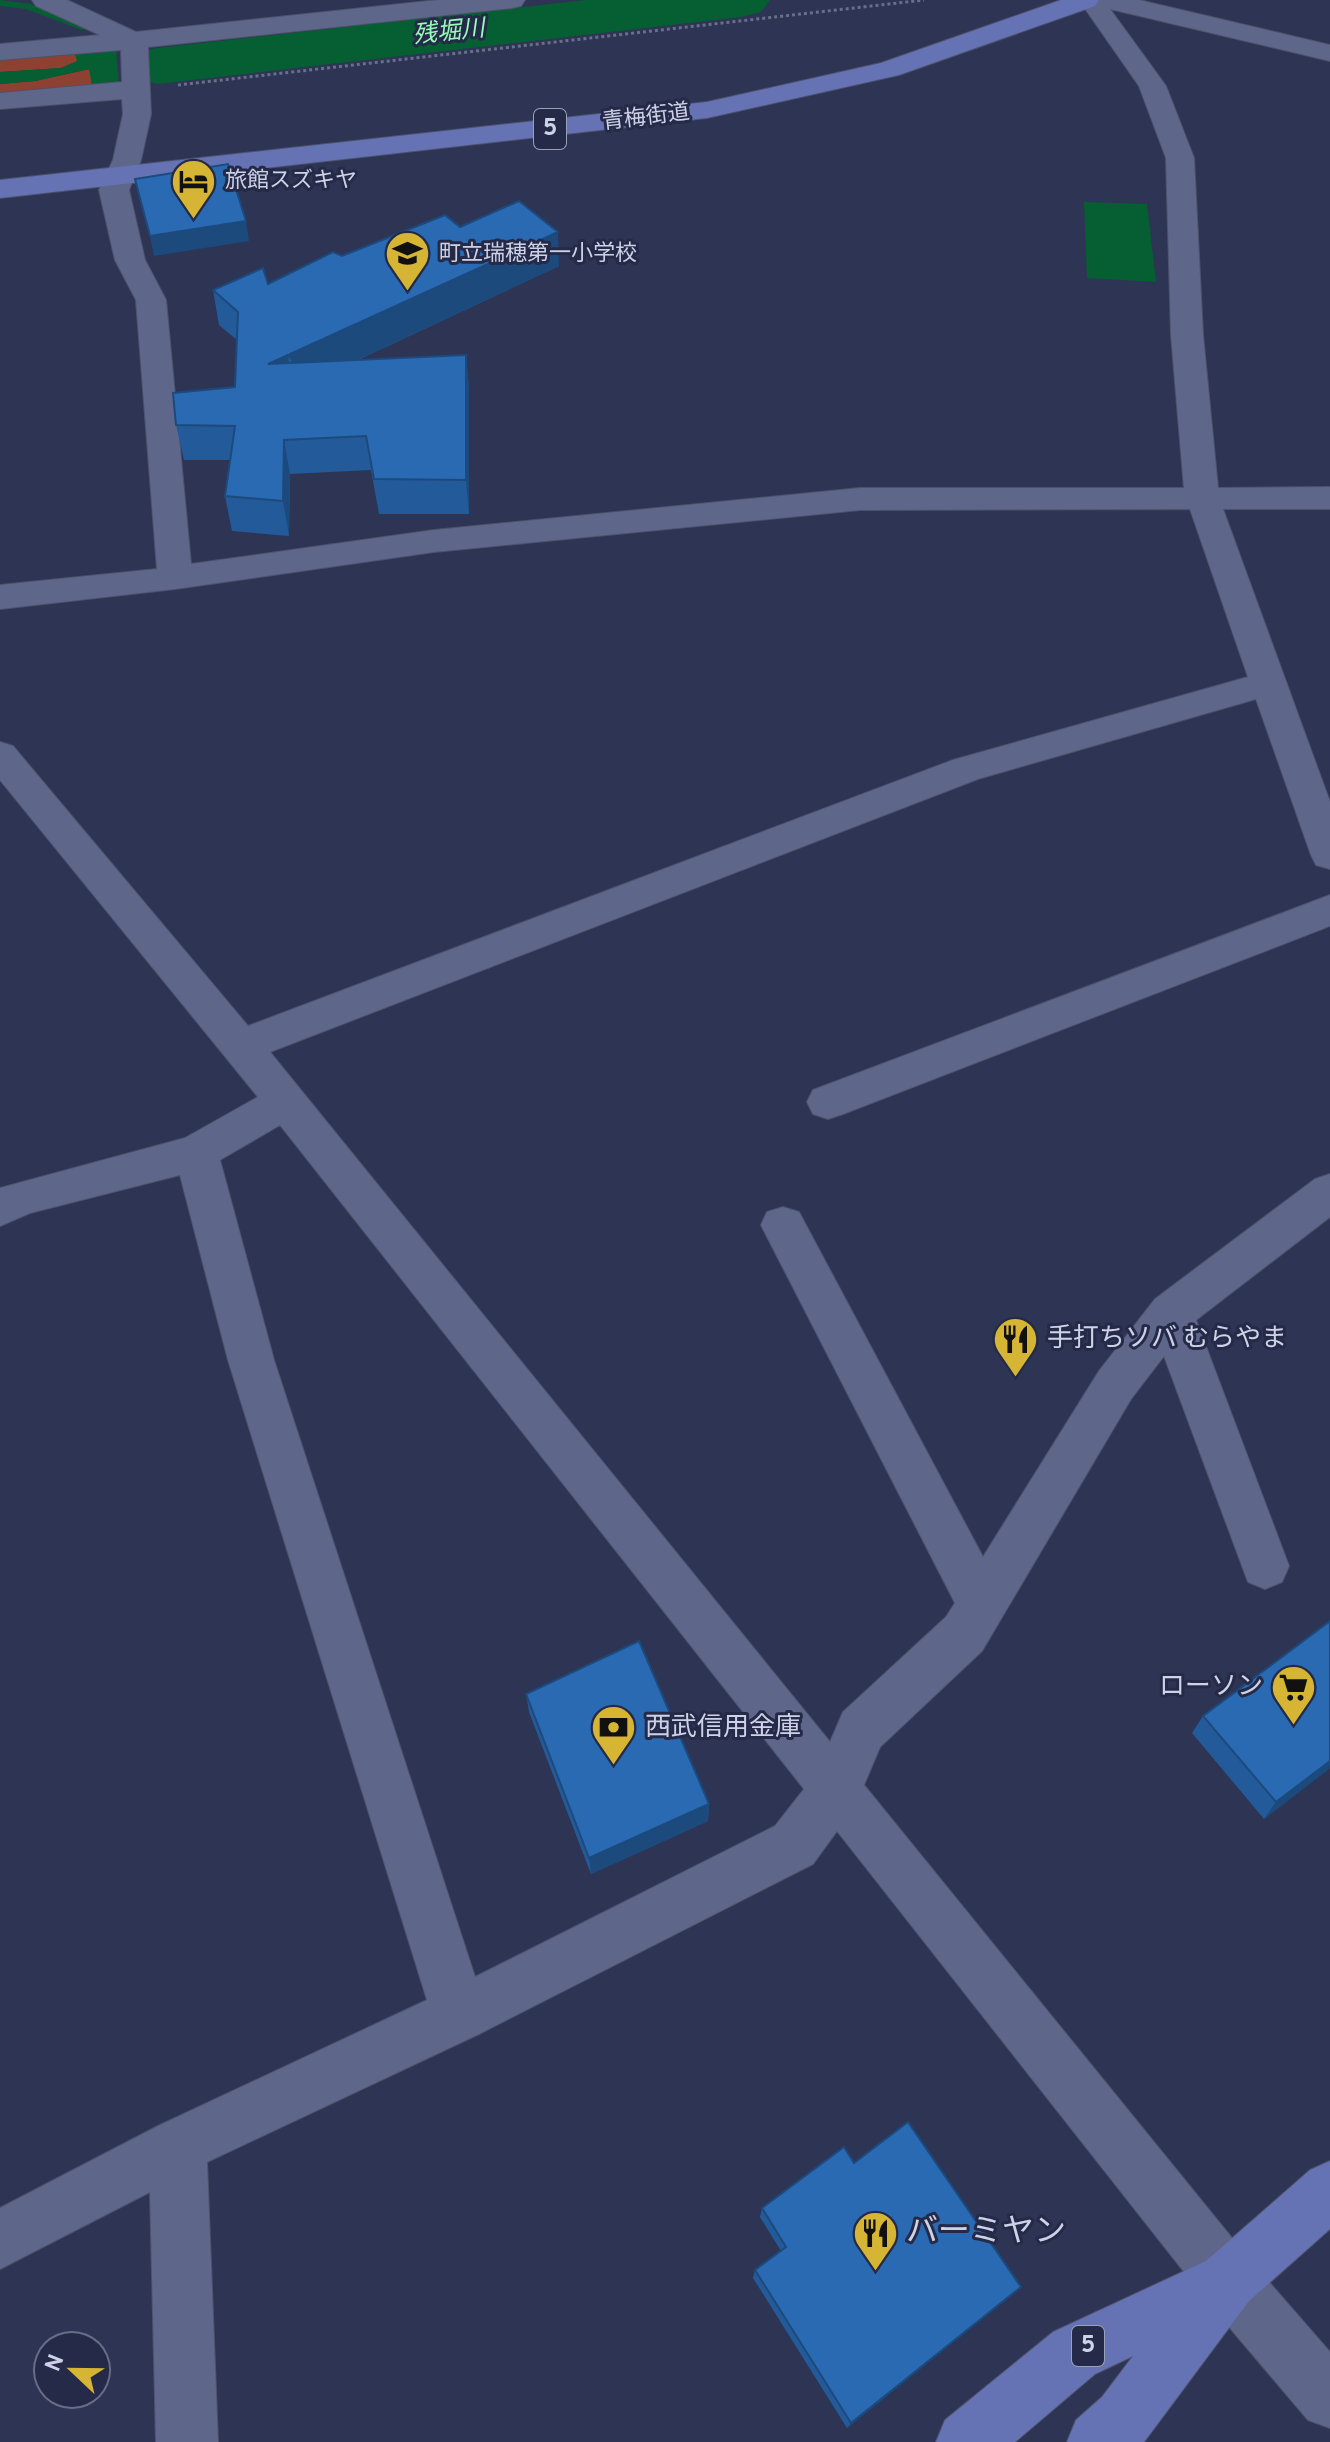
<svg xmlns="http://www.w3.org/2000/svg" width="1330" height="2442" font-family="Overpass,'Noto Sans JP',sans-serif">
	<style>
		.green { fill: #8e4130 }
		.water { fill: #055f32 }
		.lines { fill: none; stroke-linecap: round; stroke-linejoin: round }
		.stream { fill: #055f32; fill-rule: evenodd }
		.river { fill: #055f32; fill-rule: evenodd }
		.minor-casing { stroke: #4d526c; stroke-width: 2 }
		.major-casing { stroke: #4d526c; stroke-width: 2 }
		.path { stroke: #696f8a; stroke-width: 3; stroke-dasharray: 3 3; stroke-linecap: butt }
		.minor { fill: #5e6789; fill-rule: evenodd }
		.major { fill: #6573b5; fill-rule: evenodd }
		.wall { fill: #235b9a }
		.shaded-wall { fill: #1d4a7d }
		.building { fill: #296ab3; stroke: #1d4a7d; stroke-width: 2 }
		.labels { text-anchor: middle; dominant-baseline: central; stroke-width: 6; stroke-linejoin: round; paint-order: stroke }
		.far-street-label { font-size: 22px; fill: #cdd2e6; stroke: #242a48 }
		.far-poi-label { font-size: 22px; fill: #cdd2e6; stroke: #242a48; text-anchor: start }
		.far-water-label { font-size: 24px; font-style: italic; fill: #98fab9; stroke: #242a48 }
		.shield { fill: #242a48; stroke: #9aa0b7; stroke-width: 2 }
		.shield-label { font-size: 24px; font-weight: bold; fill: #cdd2e6 }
		.poi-label { font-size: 26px; fill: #cdd2e6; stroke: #242a48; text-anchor: start }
		.near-poi-label { font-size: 32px; fill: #cdd2e6; stroke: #242a48; text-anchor: start }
	</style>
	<rect width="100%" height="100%" fill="#2e3453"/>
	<path class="green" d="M 75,54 L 78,61 L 61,68 L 0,72 L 0,60 Z
		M 90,69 L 92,86 L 0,93 L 0,84 L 35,81 Z"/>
	<path class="water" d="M 116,48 L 119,85 L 92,86 L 89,69 L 35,81 L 0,84 L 0,72 L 61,68 L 77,61 L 75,54 Z
		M 1084,202 L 1147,204 L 1156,282 L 1087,278 Z"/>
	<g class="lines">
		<path class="stream" d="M 0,0 L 31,4 L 87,27 L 82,30 L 26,9 L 0,6 Z"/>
		<path class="river" d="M 586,0 L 770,0 L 761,12 L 741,17 L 157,84 L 136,79 L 127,66 L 136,53 L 157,48 Z"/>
		<defs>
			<path id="minor" d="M 32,0 L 67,0 L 136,32 L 438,0 L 525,0 L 521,6 L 512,8 L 148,47 L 151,114 L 141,160 L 129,190 L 145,260 L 166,300 L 191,564 L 434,530 L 860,488 L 1184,488 L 1171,335 L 1166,158 L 1139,86 L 1079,0 L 1139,0 L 1330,45 L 1330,61 L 1110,9 L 1166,86 L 1194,158 L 1203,335 L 1218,488 L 1330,487 L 1330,509 L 1223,509 L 1330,802 L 1330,869 L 1316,865 L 1311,855 L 1256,699 L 978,779 L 270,1052 L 830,1742 L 843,1712 L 946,1617 L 955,1603 L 761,1225 L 767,1212 L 783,1207 L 799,1212 L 983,1557 L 1099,1371 L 1155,1299 L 1315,1179 L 1330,1174 L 1330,1217 L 1196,1320 L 1289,1566 L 1282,1582 L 1265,1589 L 1248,1582 L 1164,1356 L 1131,1399 L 982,1651 L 880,1747 L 864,1785 L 1249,2259 L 1330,2352 L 1330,2428 L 1308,2420 L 1207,2301 L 837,1831 L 813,1864 L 479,2034 L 207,2162 L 218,2442 L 156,2442 L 150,2192 L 0,2269 L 0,2208 L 158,2126 L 427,2000 L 228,1360 L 180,1175 L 30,1213 L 0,1226 L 0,1188 L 185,1138 L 258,1097 L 0,780 L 0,742 L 13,746 L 248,1026 L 953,760 L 1248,677 L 1190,509 L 860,510 L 434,552 L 175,589 L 0,609 L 0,585 L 157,569 L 136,300 L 115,260 L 99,190 L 113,160 L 123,114 L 122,99 L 0,109 L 0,93 L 122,82 L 121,50 L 0,60 L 0,44 L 100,35 L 36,6 ZM 280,1125 L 804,1789 L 775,1826 L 475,1977 L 274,1360 L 220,1160 Z
				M 1330,895 L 1330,926 L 843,1114 L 828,1119 L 813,1114 L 807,1102 L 813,1090 Z"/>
			<path id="major" d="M 1061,0 L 1099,0 L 1095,6 L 899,75 L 707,118 L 0,198 L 0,180 L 707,102 L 881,63 Z
				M 1330,2161 L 1330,2229 L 1249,2301 L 1144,2442 L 1067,2442 L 1076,2420 L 1102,2397 L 1133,2356 L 1095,2374 L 1015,2442 L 936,2442 L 945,2420 L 1053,2332 L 1206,2261 L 1310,2170 Z"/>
		</defs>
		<use href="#minor" class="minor-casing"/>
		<use href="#major" class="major-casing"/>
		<path class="path" d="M 178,85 L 924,0"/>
		<use href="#minor" class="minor"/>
		<use href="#major" class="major"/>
	</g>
	<path class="wall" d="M 342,256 L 559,266 L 358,360 L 466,355 L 469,389 L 469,514 L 379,514 L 371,470 L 290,474 L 289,536 L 232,531 L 225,496 L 230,460 L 184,460 L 176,425 L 235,387 L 237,340 L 219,325 L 213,290 L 268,284 Z
		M 1330,1621 L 1330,1768 L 1264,1819 L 1192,1733 L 1203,1716 Z
		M 526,1694 L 709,1804 L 708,1821 L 591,1874 L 529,1712 Z
		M 854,2163 L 1021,2287 L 847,2428 L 753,2278 L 755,2270 L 781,2251 L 760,2217 L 762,2208 Z"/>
	<path class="shaded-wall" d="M 246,221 L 249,241 L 154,256 L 150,236 Z
		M 558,232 L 559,266 L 297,388 L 290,354 Z
		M 288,355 L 293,389 L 268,364 Z
		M 466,355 L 469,389 L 469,514 L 466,480 Z
		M 284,440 L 290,474 L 289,536 L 283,501 Z
		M 1330,1761 L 1330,1768 L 1264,1819 L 1276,1802 Z
		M 709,1804 L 708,1821 L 591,1874 L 589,1858 Z
		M 1021,2287 L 1013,2294 L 847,2428 L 851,2423 Z"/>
	<path class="building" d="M 228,164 L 246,221 L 150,236 L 135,179 Z
		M 519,201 L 558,232 L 290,354 L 292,359 L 288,355 L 268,364 L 466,355 L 466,480 L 374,479 L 366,436 L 284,440 L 283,501 L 225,496 L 235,426 L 176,425 L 173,393 L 235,387 L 238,312 L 213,290 L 263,268 L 268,284 L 333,252 L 342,256 L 445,215 L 460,227 Z
		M 1330,1621 L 1330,1761 L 1276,1802 L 1203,1716 Z
		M 639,1641 L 709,1804 L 589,1858 L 526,1694 Z
		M 908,2122 L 1021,2287 L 851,2423 L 755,2270 L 786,2247 L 762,2208 L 844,2147 L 854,2163 Z"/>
	<defs>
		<symbol id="hotel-pin" viewBox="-11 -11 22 30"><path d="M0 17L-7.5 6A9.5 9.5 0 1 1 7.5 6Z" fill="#d6b534" stroke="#242a48"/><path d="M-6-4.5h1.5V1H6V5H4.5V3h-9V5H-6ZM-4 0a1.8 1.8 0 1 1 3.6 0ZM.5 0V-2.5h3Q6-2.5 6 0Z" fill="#111"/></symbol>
		<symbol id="school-pin" viewBox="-11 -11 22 30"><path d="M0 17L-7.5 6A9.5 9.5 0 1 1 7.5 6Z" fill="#d6b534" stroke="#242a48"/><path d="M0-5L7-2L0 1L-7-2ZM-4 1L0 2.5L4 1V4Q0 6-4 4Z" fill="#111"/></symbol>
		<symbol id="restaurant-pin" viewBox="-11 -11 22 30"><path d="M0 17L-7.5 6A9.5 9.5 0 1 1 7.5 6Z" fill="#d6b534" stroke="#242a48"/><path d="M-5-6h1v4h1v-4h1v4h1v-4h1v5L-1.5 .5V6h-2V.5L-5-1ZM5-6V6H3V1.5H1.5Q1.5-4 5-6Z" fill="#111"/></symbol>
		<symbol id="supermarket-pin" viewBox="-11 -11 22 30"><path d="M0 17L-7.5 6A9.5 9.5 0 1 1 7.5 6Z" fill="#d6b534" stroke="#242a48"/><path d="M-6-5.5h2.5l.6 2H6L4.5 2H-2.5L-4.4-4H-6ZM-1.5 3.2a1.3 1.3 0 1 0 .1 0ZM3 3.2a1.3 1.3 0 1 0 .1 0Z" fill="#111"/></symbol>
		<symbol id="bank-pin" viewBox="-11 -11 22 30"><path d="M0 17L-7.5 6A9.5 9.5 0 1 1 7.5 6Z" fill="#d6b534" stroke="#242a48"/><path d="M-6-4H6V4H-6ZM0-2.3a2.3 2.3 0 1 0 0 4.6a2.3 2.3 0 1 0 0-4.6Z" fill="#111"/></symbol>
	</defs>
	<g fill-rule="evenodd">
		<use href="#hotel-pin" x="168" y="156" width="51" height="69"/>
		<use href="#school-pin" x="382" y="228" width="51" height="69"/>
		<use href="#restaurant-pin" x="990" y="1314" width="51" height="69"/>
		<use href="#supermarket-pin" x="1268" y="1662" width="51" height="69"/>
		<use href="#bank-pin" x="588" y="1702" width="51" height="69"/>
		<use href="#restaurant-pin" x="850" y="2208" width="51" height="69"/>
	</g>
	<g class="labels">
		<g class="far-street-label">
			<text transform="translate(646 118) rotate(-7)">青梅街道</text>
		</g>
		<g class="far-poi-label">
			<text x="225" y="181">旅館スズキヤ</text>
			<text x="439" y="254">町立瑞穂第一小学校</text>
		</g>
		<g class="far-water-label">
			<text transform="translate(449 33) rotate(-6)">残堀川</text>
		</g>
		<g class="shield">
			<rect x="534" y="109" width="32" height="40" rx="6"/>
			<rect x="1072" y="2326" width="32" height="40" rx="6"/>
		</g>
		<g class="shield-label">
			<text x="550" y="129">5</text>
			<text x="1088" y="2346">5</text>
		</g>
		<g class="poi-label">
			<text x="1047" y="1339">手打ちソバ むらやま</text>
			<text x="1263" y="1687" text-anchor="end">ローソン</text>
			<text x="645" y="1728">西武信用金庫</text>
		</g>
		<g class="near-poi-label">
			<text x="906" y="2233">バーミヤン</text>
		</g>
	</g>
	<g transform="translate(72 2370) rotate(292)"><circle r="38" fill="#242a48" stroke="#686d87" stroke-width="2"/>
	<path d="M0-6L14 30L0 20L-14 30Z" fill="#d6b534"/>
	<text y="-12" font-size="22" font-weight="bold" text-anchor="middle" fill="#cdd2e6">N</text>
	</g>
</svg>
